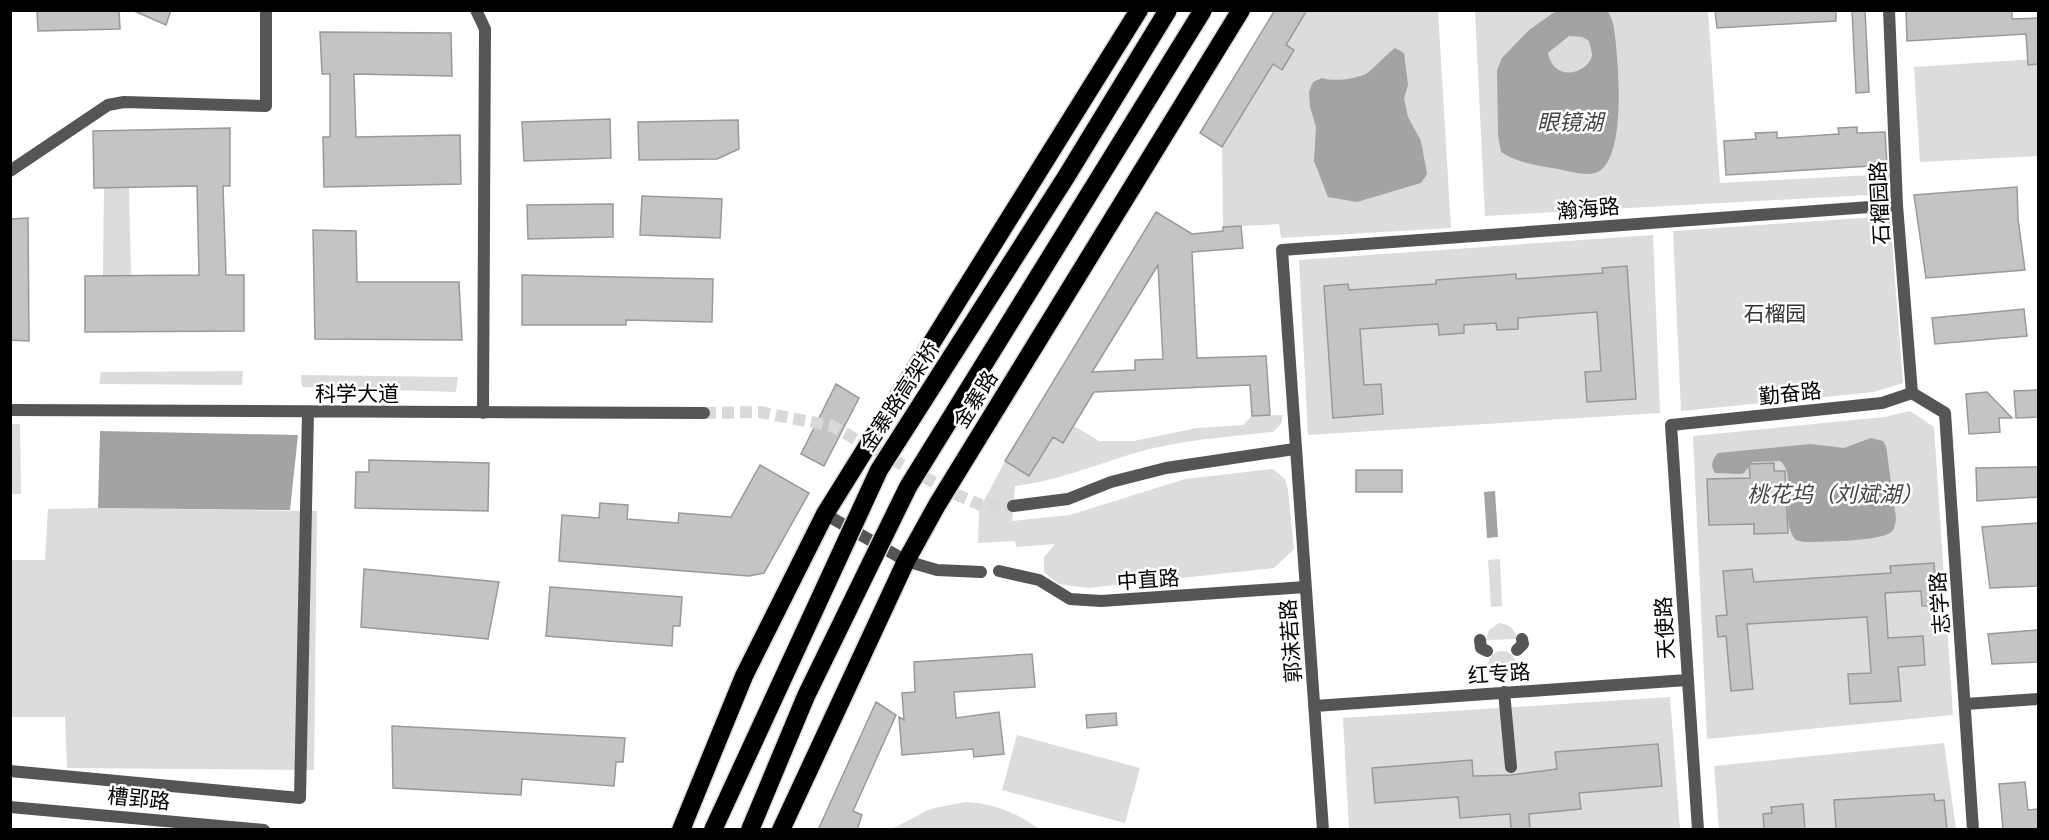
<svg xmlns="http://www.w3.org/2000/svg" width="2049" height="840" font-family="'Asap Condensed','Noto Sans SC',sans-serif">
	<style>
		.green { fill: #dcdcdc }
		.water { fill: #a3a3a3; fill-rule: evenodd }
		.building { fill: #c4c4c4; stroke: #999; stroke-width: 1.5; fill-rule: evenodd }
		.lines { fill: none; stroke-linecap: round; stroke-linejoin: round }
		.street-tunnel { stroke: #d9d9d9; stroke-width: 12; stroke-dasharray: 12 6; stroke-linecap: butt }
		.highway-casing { stroke: #dbdbdb; stroke-width: 21 }
		.street { stroke: #555; stroke-width: 12 }
		.highway { stroke: #000; stroke-width: 18 }
		.highway-bridge-casing { stroke: #dbdbdb; stroke-width: 21; stroke-linecap: butt }
		.highway-bridge { stroke: #000; stroke-width: 18 }
		.labels { text-anchor: middle; dominant-baseline: central; stroke-width: 5; stroke-linejoin: round; paint-order: stroke }
		.street-label { font-size: 21px; fill: #000; stroke: #fff }
		.park-label { font-size: 21px; fill: #333; stroke: #fff }
		.water-label { font-size: 22px; font-style: italic; fill: #444; stroke: #fff }
	</style>
	<rect width="100%" height="100%" fill="#fff"/>
	<path class="green" d="M 1307,11 L 1438,11 L 1451,228 L 1281,238 L 1279,224 L 1223,227 L 1222,147 L 1273,64 L 1281,69 L 1294,50 L 1286,45 Z
		M 1475,11 L 1708,11 L 1720,183 L 1890,174 L 1887,194 L 1485,216 Z
		M 2038,59 L 2038,156 L 1920,162 L 1914,67 Z
		M 129,187 L 131,275 L 103,275 L 104,188 Z
		M 1890,216 L 1903,383 L 1874,392 L 1681,411 L 1673,231 Z
		M 1653,235 L 1660,413 L 1308,435 L 1299,260 Z
		M 243,371 L 242,385 L 99,384 L 101,372 Z
		M 301,375 L 458,377 L 456,392 L 302,387 Z
		M 1910,411 L 1934,427 L 1953,715 L 1707,739 L 1693,436 L 1885,417 Z
		M 1283,415 L 1281,424 L 1273,432 C 1227,437 1180,440 1135,453 C 1095,465 1057,481 1015,486 L 1012,521 L 1070,515 L 1185,479 L 1273,469 L 1285,479 L 1288,490 L 1294,549 L 1274,568 L 1088,588 L 1059,584 L 1044,572 L 1044,557 L 1055,544 L 1016,547 L 1015,541 L 978,543 L 979,510 L 1005,461 L 1029,476 L 1053,437 L 1063,443 L 1074,426 L 1099,441 L 1134,441 L 1197,428 L 1243,425 L 1252,416 Z
		M 11,424 L 20,424 L 21,494 L 11,494 Z
		M 98,508 L 317,511 L 314,770 L 67,768 L 65,717 L 11,717 L 11,560 L 45,560 L 48,509 Z
		M 1500,559 L 1502,606 L 1491,607 L 1488,560 Z
		M 1499,623 C 1509,625 1515,628 1517,639 L 1486,640 L 1489,630 Z
		M1488 665a14 14 0 1 1 28 0a14 14 0 1 1-28 0Z
		M 1670,697 L 1680,829 L 1349,829 L 1343,718 Z
		M 1017,735 L 1140,768 L 1125,823 L 1002,790 Z
		M 1944,743 L 1956,829 L 1719,829 L 1714,766 Z
		M 965,802 C 992,803 1018,813 1039,829 L 892,829 L 930,809 Z"/>
	<path class="water" d="M 1556,11 L 1608,11 L 1613,23 C 1618,50 1629,163 1595,173 C 1584,176 1569,171 1558,169 C 1537,165 1520,164 1501,152 L 1498,135 L 1497,70 L 1502,58 L 1529,30 ZM 1569,36 L 1582,37 L 1589,41 C 1590,45 1592,52 1592,55 C 1589,73 1554,84 1548,53 Z
		M 1395,48 L 1404,53 L 1408,85 L 1404,98 L 1408,117 L 1421,141 L 1427,174 L 1421,183 L 1357,202 L 1328,197 L 1314,161 L 1316,127 L 1310,107 L 1309,92 L 1313,82 L 1322,78 C 1334,82 1354,79 1366,74 C 1371,71 1387,54 1395,48 Z
		M 100,431 L 298,435 L 290,510 L 98,508 Z
		M 1871,438 L 1883,441 L 1886,446 L 1896,518 C 1895,525 1895,531 1888,534 C 1874,541 1821,542 1804,542 L 1796,540 C 1778,522 1798,474 1780,461 L 1752,462 L 1744,473 L 1740,474 L 1715,473 C 1710,465 1712,460 1718,453 L 1810,444 L 1844,448 Z
		M 1495,491 L 1498,537 L 1487,538 L 1484,492 Z"/>
	<path class="building" d="M 37,10 L 119,10 L 120,29 L 38,31 Z
		M 132,10 L 171,10 L 166,25 Z
		M 1275,10 L 1307,10 L 1286,45 L 1294,50 L 1282,70 L 1273,64 L 1222,147 L 1200,133 Z
		M 1715,10 L 1836,10 L 1836,21 L 1717,28 Z
		M 1852,10 L 1865,10 L 1869,92 L 1856,93 Z
		M 1906,10 L 2012,10 L 2012,19 L 2038,18 L 2038,64 L 2028,65 L 2026,34 L 1907,41 Z
		M 320,32 L 451,33 L 452,76 L 354,74 L 356,137 L 460,135 L 461,184 L 324,187 L 323,137 L 330,137 L 330,74 L 322,74 Z
		M 610,119 L 611,158 L 524,161 L 522,122 Z
		M 738,120 L 739,149 L 717,159 L 639,160 L 638,122 Z
		M 1857,127 L 1857,133 L 1885,132 L 1887,165 L 1726,175 L 1724,141 L 1756,139 L 1755,133 L 1777,132 L 1777,138 L 1839,134 L 1838,128 Z
		M 230,128 L 230,186 L 223,186 L 226,275 L 244,275 L 244,331 L 85,332 L 85,276 L 199,275 L 197,186 L 94,188 L 93,131 Z
		M 2017,187 L 2018,219 L 2025,270 L 1926,278 L 1914,195 Z
		M 642,196 L 722,199 L 720,238 L 640,235 Z
		M 613,204 L 613,237 L 528,239 L 527,205 Z
		M 1156,212 L 1192,234 L 1223,231 L 1223,227 L 1241,226 L 1243,248 L 1192,252 L 1197,358 L 1266,356 L 1270,415 L 1252,416 L 1250,385 L 1094,392 L 1063,443 L 1053,437 L 1029,476 L 1005,461 ZM 1158,265 L 1163,359 L 1135,360 L 1135,370 L 1092,372 Z
		M 28,218 L 29,341 L 10,340 L 10,219 Z
		M 313,230 L 356,231 L 357,282 L 459,282 L 462,340 L 315,339 Z
		M 1627,266 L 1636,399 L 1587,402 L 1585,372 L 1601,371 L 1597,312 L 1518,318 L 1518,329 L 1497,330 L 1496,323 L 1464,325 L 1464,333 L 1439,335 L 1438,324 L 1360,329 L 1364,385 L 1381,384 L 1383,414 L 1333,418 L 1324,286 L 1348,284 L 1349,290 L 1436,284 L 1436,280 L 1516,274 L 1516,279 L 1603,273 L 1602,268 Z
		M 522,275 L 713,279 L 712,322 L 626,320 L 626,325 L 522,325 Z
		M 2024,309 L 2027,336 L 1935,344 L 1932,318 Z
		M 836,384 L 859,398 L 824,466 L 801,454 Z
		M 2038,390 L 2038,417 L 2016,418 L 2014,391 Z
		M 1987,392 L 2012,418 L 1999,418 L 2000,432 L 1969,434 L 1966,394 Z
		M 369,460 L 489,463 L 488,511 L 355,508 L 356,472 L 369,472 Z
		M 1774,463 L 1774,471 L 1785,471 L 1788,533 L 1754,534 L 1754,524 L 1709,525 L 1707,479 L 1750,478 L 1749,464 Z
		M 760,465 L 809,493 L 764,573 L 749,576 L 559,561 L 562,515 L 599,518 L 600,503 L 628,505 L 627,519 L 678,523 L 679,513 L 731,517 Z
		M 2038,467 L 2038,497 L 1977,501 L 1976,468 Z
		M 1356,470 L 1402,470 L 1402,492 L 1356,492 Z
		M 2038,523 L 2038,586 L 1990,588 L 1982,527 Z
		M 1934,563 L 1937,605 L 1922,606 L 1921,591 L 1885,593 L 1888,638 L 1923,636 L 1925,665 L 1898,667 L 1901,701 L 1850,704 L 1848,674 L 1871,673 L 1867,617 L 1747,624 L 1753,689 L 1731,691 L 1726,636 L 1718,637 L 1716,616 L 1727,615 L 1723,571 L 1752,569 L 1754,582 L 1891,573 L 1890,566 Z
		M 364,569 L 499,582 L 488,639 L 361,627 Z
		M 550,587 L 682,597 L 680,626 L 673,626 L 672,646 L 546,636 Z
		M 2038,630 L 2038,662 L 1992,664 L 1988,634 Z
		M 1032,654 L 1035,687 L 954,692 L 956,718 L 999,712 L 1004,754 L 974,757 L 973,749 L 902,755 L 899,717 L 904,720 L 902,693 L 915,692 L 914,662 Z
		M 876,702 L 896,715 L 853,811 L 862,815 L 857,830 L 818,830 Z
		M 1116,713 L 1117,725 L 1087,728 L 1086,715 Z
		M 392,726 L 625,738 L 623,762 L 616,762 L 614,786 L 522,779 L 521,795 L 393,788 Z
		M 1658,744 L 1662,786 L 1579,793 L 1581,809 L 1529,814 L 1530,830 L 1511,830 L 1510,814 L 1460,818 L 1458,797 L 1375,803 L 1372,768 L 1472,760 L 1473,776 L 1511,775 L 1557,769 L 1555,752 Z
		M 2025,782 L 2028,810 L 2038,809 L 2038,830 L 2003,830 L 1999,784 Z
		M 1934,794 L 1935,801 L 1944,800 L 1947,830 L 1836,830 L 1834,800 Z
		M 1803,804 L 1805,830 L 1764,830 L 1763,814 L 1772,813 L 1771,807 Z"/>
	<g class="lines">
		<path class="street-tunnel" d="M 704,413 L 760,412 L 832,426 L 955,494 L 981,505 L 1013,506"/>
		<defs>
			<path id="highway" d="M 681,830 L 744,676 L 825,514 L 1139,10
				M 781,830 L 906,561 L 937,505 L 1241,10"/>
		</defs>
		<use href="#highway" class="highway-casing"/>
		<path class="street" d="M 476,10 L 485,29 L 483,413
			M 1889,10 L 1897,205 L 1912,393
			M 10,171 L 108,105 L 124,102 L 266,106 L 266,10
			M 1912,393 L 1945,413 L 1973,830
			M 10,410 L 704,413
			M 1013,506 L 1068,499 L 1111,482 L 1166,468 L 1294,449
			M 825,514 L 906,561 L 937,570 L 981,572
			M 999,571 L 1039,580 L 1070,599 L 1101,601 L 1305,587
			M 1480,640 L 1481,648 L 1487,651
			M 1517,650 L 1523,644 L 1522,639
			M 1504,692 L 1511,767
			M 1966,704 L 2038,699
			M 1315,706 L 1687,680
			M 10,771 L 300,798 L 308,412
			M 10,807 L 264,830
			M 1323,830 L 1282,250 L 1897,205
			M 1698,830 L 1671,425 L 1882,403 L 1912,393"/>
		<use href="#highway" class="highway"/>
		<defs>
			<path id="highway-bridge" d="M 713,830 L 879,470 L 1066,177 L 1168,10
				M 750,830 L 806,696 L 908,487 L 1203,10"/>
		</defs>
		<use href="#highway-bridge" class="highway-bridge-casing"/>
		<use href="#highway-bridge" class="highway-bridge"/>
	</g>
	<g class="labels">
		<g class="street-label">
			<text transform="translate(1879 203) rotate(-93)">石榴园路</text>
			<text transform="translate(1588 208) rotate(-5)">瀚海路</text>
			<text x="357" y="393">科学大道</text>
			<text transform="translate(1790 393) rotate(-6)">勤奋路</text>
			<text transform="translate(899 396) rotate(-57)">金寨路高架桥</text>
			<text transform="translate(975 399) rotate(-58)">金寨路</text>
			<text transform="translate(1148 579) rotate(-4)">中直路</text>
			<text transform="translate(1939 603) rotate(-94)">志学路</text>
			<text transform="translate(1664 628) rotate(-93)">天使路</text>
			<text transform="translate(1290 641) rotate(-94)">郭沫若路</text>
			<text transform="translate(1499 673) rotate(-4)">红专路</text>
			<text transform="translate(139 798) rotate(6)">槽郢路</text>
		</g>
		<g class="park-label">
			<text x="1775" y="313">石榴园</text>
		</g>
		<g class="water-label">
			<text x="1570" y="122">眼镜湖</text>
			<text x="1835" y="494">桃花坞（刘斌湖）</text>
		</g>
	</g>
	<rect width="2049" height="840" fill="none" stroke="#000000" stroke-width="24"/>
</svg>
